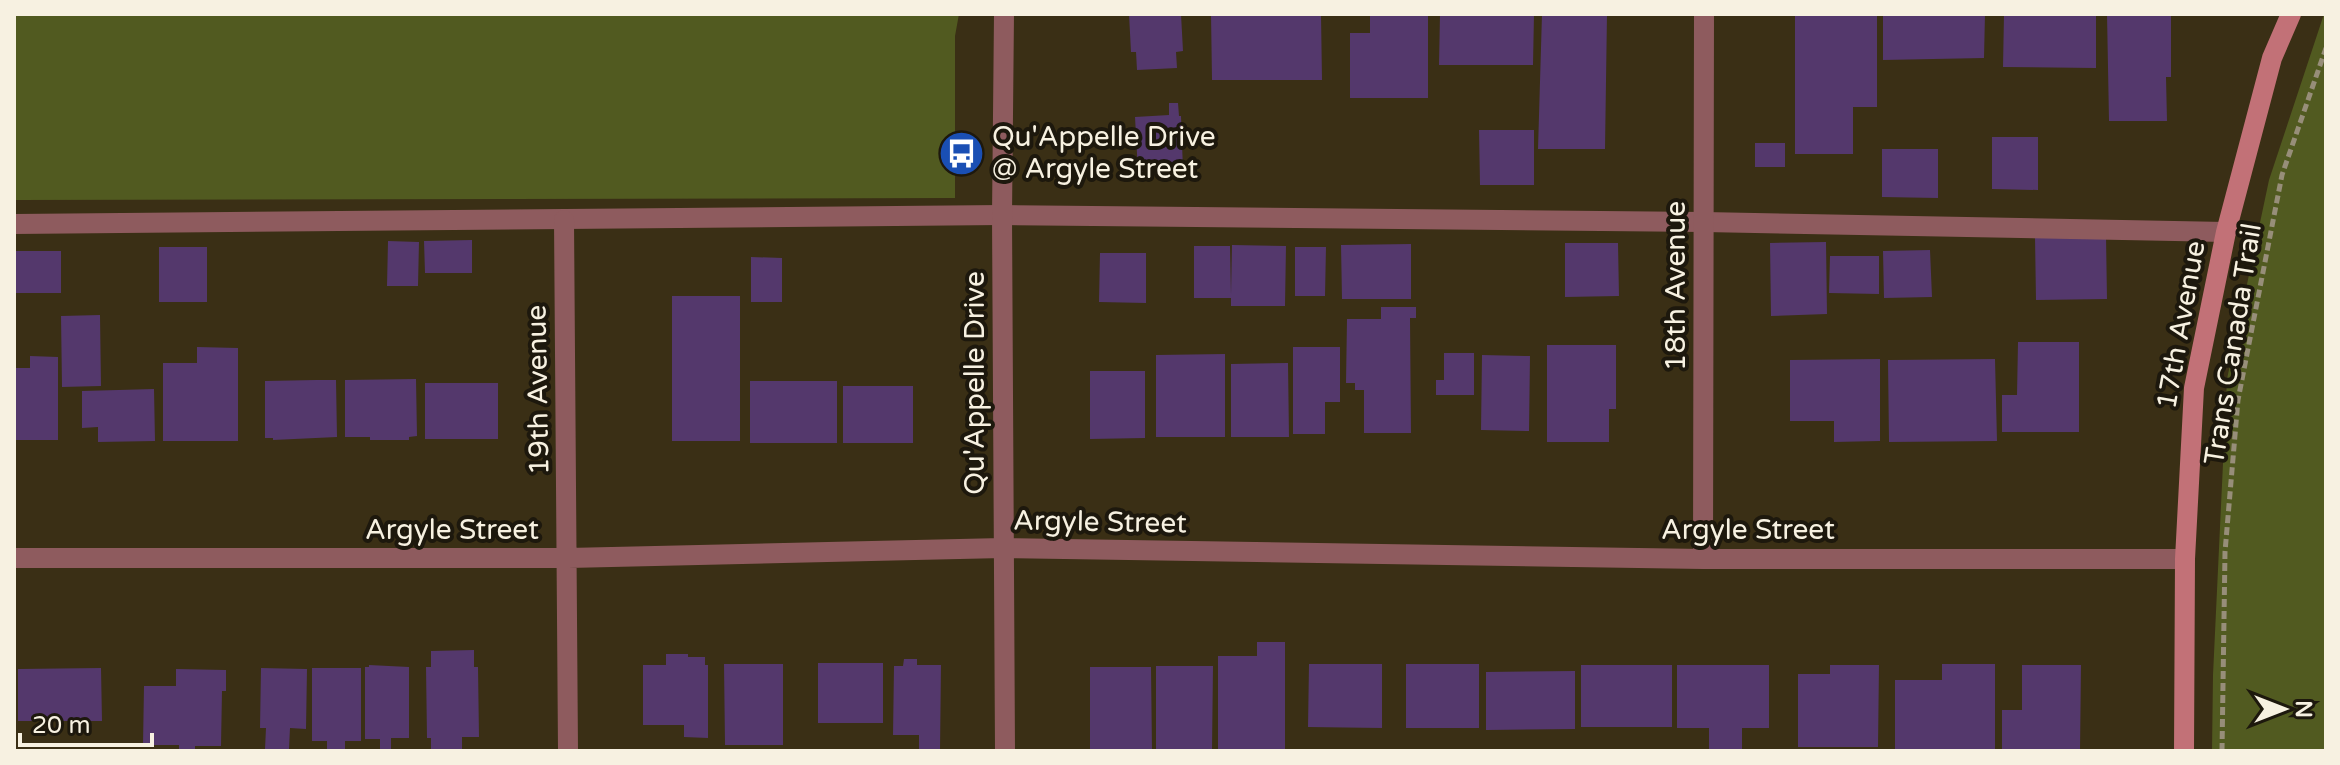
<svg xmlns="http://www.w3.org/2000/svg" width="2340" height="765" font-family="'Varela Round',sans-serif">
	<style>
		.green { fill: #515a20 }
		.building { fill: #54386c }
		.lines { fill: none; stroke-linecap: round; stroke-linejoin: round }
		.path { stroke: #978e79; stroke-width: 5; stroke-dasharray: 8 4; stroke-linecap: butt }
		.lane { stroke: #8e5b5e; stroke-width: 20 }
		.street { stroke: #8e5b5e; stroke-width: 20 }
		.secondary { stroke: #c27177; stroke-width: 20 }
		.labels { text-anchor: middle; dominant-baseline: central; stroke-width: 8; stroke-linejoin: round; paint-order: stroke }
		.poi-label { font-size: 28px; fill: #f7f1e1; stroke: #1d180d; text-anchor: start }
		.street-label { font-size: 28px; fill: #f7f1e1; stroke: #1d180d }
	</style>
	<rect width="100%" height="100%" fill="#3a2f15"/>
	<path class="green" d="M 14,14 L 959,14 L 955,36 L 955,198 L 14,200 Z
		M 2324,14 L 2326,14 L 2326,751 L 2212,751 L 2213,675 L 2227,379 L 2269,180 Z"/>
	<path class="building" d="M 1129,14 L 1181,14 L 1183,51 L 1176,52 L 1177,68 L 1137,70 L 1136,52 L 1131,52 Z
		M 1211,14 L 1321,14 L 1322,80 L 1212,80 Z
		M 1370,14 L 1428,14 L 1428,98 L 1350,98 L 1350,33 L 1370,33 Z
		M 1440,14 L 1534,14 L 1533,65 L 1439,65 Z
		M 1542,14 L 1607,14 L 1605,149 L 1538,149 Z
		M 1795,14 L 1877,14 L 1877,107 L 1853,107 L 1853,154 L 1795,154 Z
		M 1883,14 L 1985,14 L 1984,58 L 1883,60 Z
		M 2004,14 L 2096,14 L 2096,68 L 2003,67 Z
		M 2107,14 L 2171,14 L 2171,77 L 2166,77 L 2167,121 L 2109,121 Z
		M 1169,103 L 1178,103 L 1179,116 L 1181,116 L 1183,170 L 1138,172 L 1135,117 L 1169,115 Z
		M 1479,130 L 1534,130 L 1534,185 L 1480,185 Z
		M 1992,137 L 2038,137 L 2038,190 L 1992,189 Z
		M 1755,143 L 1785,143 L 1785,167 L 1755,167 Z
		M 1882,149 L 1938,149 L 1938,198 L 1882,197 Z
		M 2106,236 L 2107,299 L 2036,300 L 2035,237 Z
		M 472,240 L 472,273 L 425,273 L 424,241 Z
		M 388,241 L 419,242 L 418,286 L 387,286 Z
		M 1826,242 L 1827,314 L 1771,316 L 1770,243 Z
		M 1565,243 L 1618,243 L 1619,296 L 1565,297 Z
		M 1411,244 L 1411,299 L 1342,299 L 1341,245 Z
		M 1232,245 L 1286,246 L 1285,306 L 1231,306 L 1231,298 L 1194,298 L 1194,246 L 1230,246 L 1231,294 Z
		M 159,247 L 207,247 L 207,302 L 159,302 Z
		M 1295,247 L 1326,247 L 1325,296 L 1295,296 Z
		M 1930,250 L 1932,297 L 1884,298 L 1883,251 Z
		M 14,251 L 61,251 L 61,293 L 14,293 Z
		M 1100,253 L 1146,253 L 1146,303 L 1099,302 Z
		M 1830,256 L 1879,256 L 1879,294 L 1829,293 Z
		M 751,257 L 782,258 L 782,302 L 751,302 Z
		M 672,296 L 740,296 L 740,441 L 672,441 Z
		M 1381,307 L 1416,307 L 1416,318 L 1410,318 L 1411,433 L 1364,433 L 1364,390 L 1355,390 L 1355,383 L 1346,383 L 1347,319 L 1381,319 Z
		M 100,315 L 101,386 L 62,387 L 61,316 Z
		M 2018,342 L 2079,342 L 2079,432 L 2002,432 L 2002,395 L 2017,395 Z
		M 1547,345 L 1616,345 L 1616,409 L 1609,409 L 1609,442 L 1547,442 Z
		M 197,347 L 238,348 L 238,441 L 163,441 L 163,363 L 197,363 Z
		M 1293,347 L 1340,347 L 1340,402 L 1325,402 L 1325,434 L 1293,434 Z
		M 1444,353 L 1474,353 L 1474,395 L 1436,395 L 1436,380 L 1444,380 Z
		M 1225,354 L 1225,437 L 1156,437 L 1156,355 Z
		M 1482,355 L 1530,356 L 1529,431 L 1481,430 Z
		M 30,356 L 58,357 L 58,440 L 14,440 L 14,368 L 30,368 Z
		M 1880,359 L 1880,441 L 1834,442 L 1834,421 L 1790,421 L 1790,360 Z
		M 1995,359 L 1997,441 L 1889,442 L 1888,360 Z
		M 1288,363 L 1289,437 L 1231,437 L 1231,364 Z
		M 1090,371 L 1145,371 L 1145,438 L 1090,439 Z
		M 416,379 L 417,436 L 409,437 L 409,440 L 370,440 L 370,437 L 345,437 L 345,380 Z
		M 316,380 L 336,380 L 337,437 L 273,440 L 273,438 L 265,438 L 265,381 Z
		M 750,381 L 837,381 L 837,443 L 750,443 Z
		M 425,383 L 498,383 L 498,439 L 425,439 Z
		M 843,386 L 913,386 L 913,443 L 843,443 Z
		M 154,389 L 155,441 L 98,442 L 98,427 L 82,428 L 82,391 Z
		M 1257,642 L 1285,642 L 1285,751 L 1218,751 L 1218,656 L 1257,656 Z
		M 474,650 L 474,667 L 478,667 L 479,737 L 462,737 L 462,751 L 431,751 L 431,738 L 427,738 L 426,667 L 431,667 L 431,651 Z
		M 666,654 L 688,654 L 688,657 L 705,657 L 705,665 L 708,665 L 708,738 L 684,737 L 684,725 L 643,725 L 643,665 L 666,665 Z
		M 904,659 L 917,659 L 917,665 L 941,665 L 940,751 L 919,751 L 919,735 L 893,735 L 894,666 L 903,666 Z
		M 818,663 L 883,663 L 883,723 L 818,723 Z
		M 724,664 L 783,664 L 783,745 L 725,745 Z
		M 1309,664 L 1382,664 L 1382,728 L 1308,727 Z
		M 1406,664 L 1479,664 L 1479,728 L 1406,728 Z
		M 1942,664 L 1995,664 L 1995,751 L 1895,751 L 1895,680 L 1942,680 Z
		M 369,665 L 409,667 L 409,738 L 391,738 L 391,750 L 380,750 L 380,739 L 365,739 L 365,667 L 369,667 Z
		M 1581,665 L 1672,665 L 1672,727 L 1581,727 Z
		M 1677,665 L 1769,665 L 1769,728 L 1742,728 L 1742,751 L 1709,751 L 1709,728 L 1677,728 Z
		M 1830,665 L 1879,665 L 1878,747 L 1798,747 L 1798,674 L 1830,674 Z
		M 2022,665 L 2081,665 L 2080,751 L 2002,751 L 2002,710 L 2022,710 Z
		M 1156,666 L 1213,666 L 1212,751 L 1156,751 Z
		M 1090,667 L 1151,667 L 1152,751 L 1090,751 Z
		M 101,668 L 102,721 L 18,721 L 18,669 Z
		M 261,668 L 307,669 L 306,729 L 290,728 L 289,749 L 265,749 L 266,728 L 260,728 Z
		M 312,668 L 361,668 L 361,741 L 345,741 L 345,751 L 327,751 L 327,741 L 312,741 Z
		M 176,669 L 226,670 L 226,691 L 222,691 L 221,746 L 195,746 L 195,751 L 179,751 L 179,745 L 143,745 L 144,686 L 176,686 Z
		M 1575,671 L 1575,729 L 1486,730 L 1486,672 Z"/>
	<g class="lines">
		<path class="path" d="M 2222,751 L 2225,552 L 2238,400 L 2282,175 L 2326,48"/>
		<path class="lane" d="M 14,224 L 1002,215 L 1704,222 L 2226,232"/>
		<path class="street" d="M 1004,14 L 1002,215 L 1005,751
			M 564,220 L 568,751
			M 14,558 L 568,558 L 1003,548 L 1703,559 L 2185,559
			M 1703,559 L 1704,14"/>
		<path class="secondary" d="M 2184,751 L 2185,559 L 2194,388 L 2226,232 L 2272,58 L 2291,14"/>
	</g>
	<defs>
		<symbol id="bus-disc" viewBox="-11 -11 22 22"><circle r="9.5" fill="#1a4fb4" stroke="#1d180d"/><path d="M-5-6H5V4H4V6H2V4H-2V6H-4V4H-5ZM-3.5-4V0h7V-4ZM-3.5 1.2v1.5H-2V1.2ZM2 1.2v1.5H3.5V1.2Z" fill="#fff"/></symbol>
	</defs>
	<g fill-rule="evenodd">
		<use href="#bus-disc" x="936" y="128" width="51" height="51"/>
	</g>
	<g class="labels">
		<g class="poi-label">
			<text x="992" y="137">Qu'Appelle Drive<tspan x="992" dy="32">@ Argyle Street</tspan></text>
		</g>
		<g class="street-label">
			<text transform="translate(1676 286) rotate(-90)">18th Avenue</text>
			<text transform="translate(2181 325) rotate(-80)">17th Avenue</text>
			<text transform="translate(2233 344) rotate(-81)">Trans Canada Trail</text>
			<text transform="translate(975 383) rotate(-90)">Qu'Appelle Drive</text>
			<text transform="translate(538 390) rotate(-91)">19th Avenue</text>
			<text transform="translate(1100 522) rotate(1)">Argyle Street</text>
			<text x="452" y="530">Argyle Street</text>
			<text x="1748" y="530">Argyle Street</text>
		</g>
	</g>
	<rect width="2340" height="765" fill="none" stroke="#f7f1e1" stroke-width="32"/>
	<g transform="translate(2284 709) rotate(90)" stroke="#1d180d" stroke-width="6" paint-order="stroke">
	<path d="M0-6L14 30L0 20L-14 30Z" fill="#f7f1e1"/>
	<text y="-12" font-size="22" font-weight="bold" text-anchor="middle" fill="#f7f1e1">N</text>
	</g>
	<path d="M20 733v12h132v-12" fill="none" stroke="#f7f1e1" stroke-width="4"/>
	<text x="32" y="733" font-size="24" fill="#f7f1e1" stroke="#1d180d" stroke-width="6" paint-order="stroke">20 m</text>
</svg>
